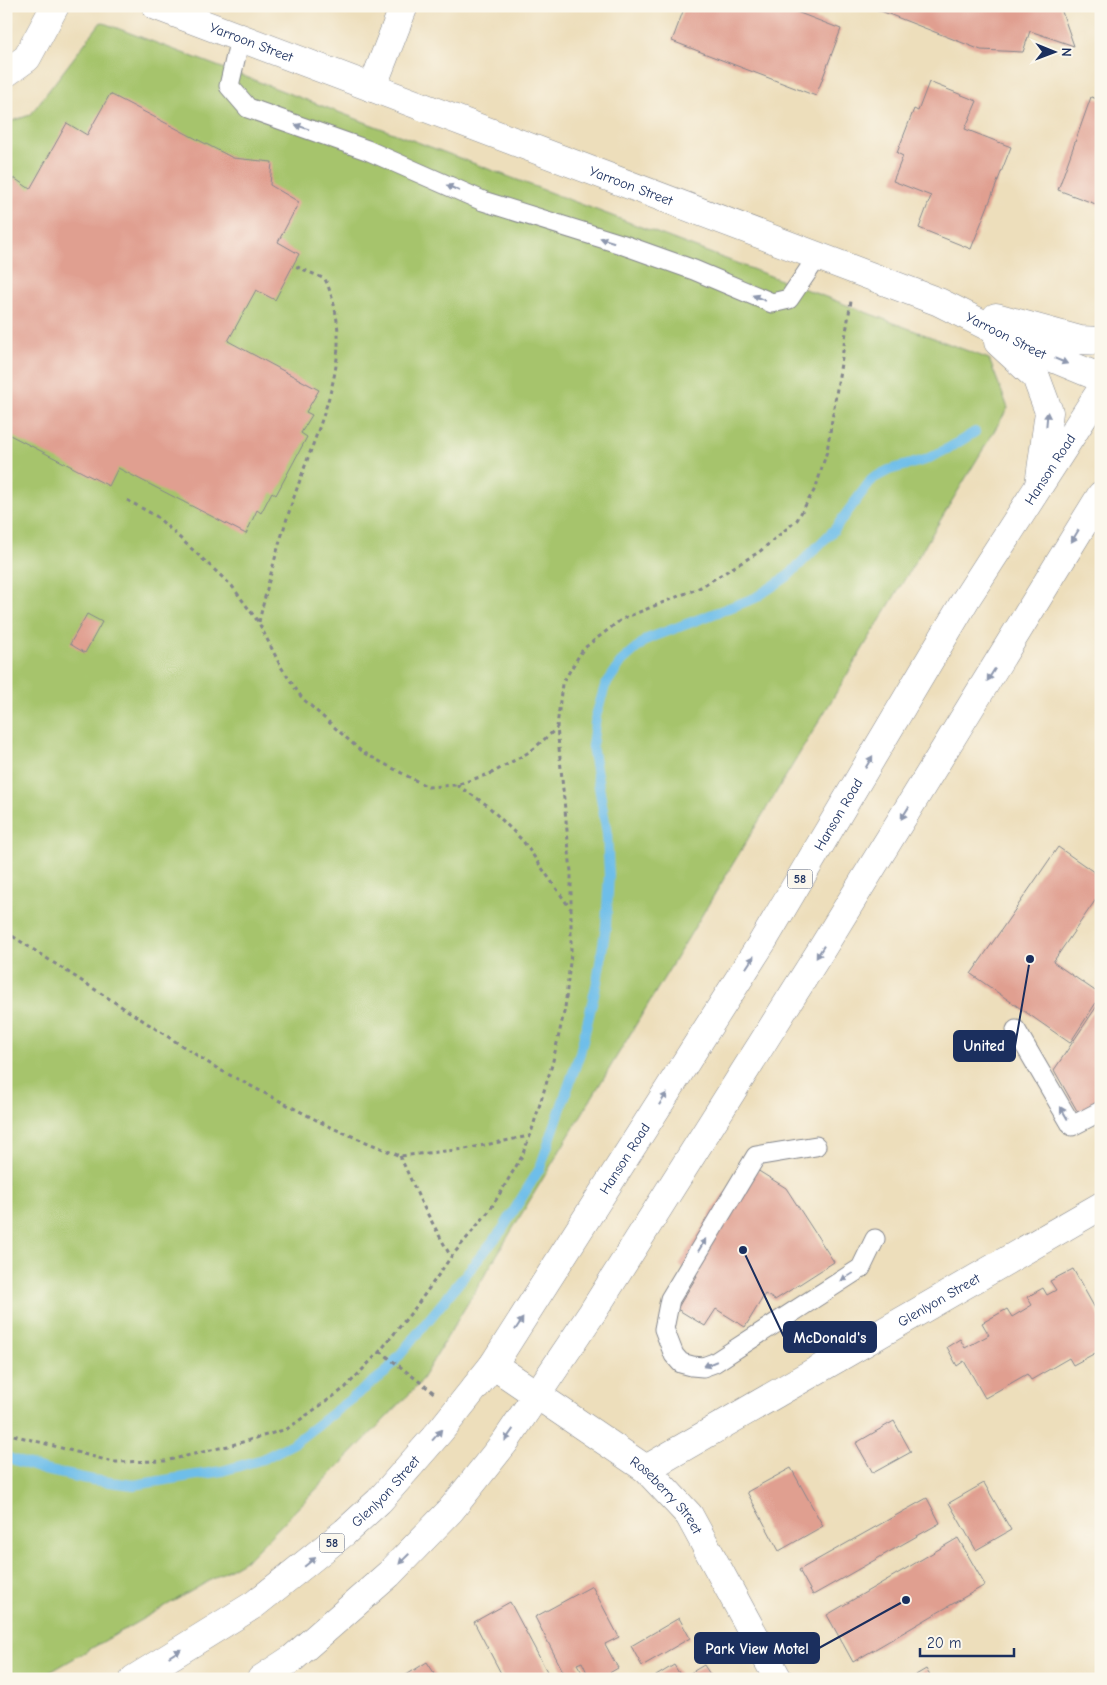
<svg xmlns="http://www.w3.org/2000/svg" width="1107" height="1685" font-family="'Comic Neue',sans-serif">
	<style>
		.green { fill: #a6c46c; stroke: #607a65 }
		.lines { fill: none; stroke-linecap: round; stroke-linejoin: round }
		.stream { stroke: #6ebee9; stroke-width: 10 }
		.building { fill: #e09f90 }
		.lane-casing { stroke: #84868c; stroke-width: 21 }
		.street-casing { stroke: #84868c; stroke-width: 29 }
		.secondary-casing { stroke: #84868c; stroke-width: 29 }
		.primary-casing { stroke: #84868c; stroke-width: 29 }
		.path { stroke: #84868c; stroke-width: 3; stroke-dasharray: 4 4; stroke-linecap: butt }
		.lane { stroke: #fff; stroke-width: 19 }
		.street { stroke: #fff; stroke-width: 28 }
		.secondary { stroke: #fff; stroke-width: 28 }
		.primary { stroke: #fff; stroke-width: 28 }
		.oneway { fill: #8d97ae }
		.labels { text-anchor: middle; dominant-baseline: central; stroke-width: 4.5; stroke-linejoin: round; paint-order: stroke }
		.shield { fill: #fbf7ec; stroke: #5e6b89; stroke-width: 1 }
		.shield-label { font-size: 12px; font-weight: bold; fill: #1b2f5e }
		.street-label { font-size: 14px; fill: #1b2f5e; stroke: #fbf7ec }
		.leader { fill: none; stroke: #1b2f5e; stroke-width: 2 }
		.callout-dot { fill: #1b2f5e; stroke: #fbf7ec; stroke-width: 2 }
		.callout { fill: #1b2f5e; stroke: #1b2f5e; stroke-width: 2 }
		.callout-label { font-size: 15px; text-anchor: middle; font-weight: bold; fill: #fff }
	</style>
	<rect width="100%" height="100%" fill="#fbf7ec"/>
	<filter id="ink" filterUnits="userSpaceOnUse"><feTurbulence type="fractalNoise" baseFrequency=".02" numOctaves="2"/><feDisplacementMap in="SourceGraphic" scale="10" xChannelSelector="R" yChannelSelector="G"/><feConvolveMatrix kernelMatrix="1 2 1 2 8 2 1 2 1" color-interpolation-filters="sRGB"/></filter>
	<filter id="wash" filterUnits="userSpaceOnUse"><feTurbulence type="fractalNoise" baseFrequency=".0096" numOctaves="4" result="noise"/><feDisplacementMap in="SourceGraphic" scale="20" xChannelSelector="R" yChannelSelector="G"/><feGaussianBlur stdDeviation="1.12" result="paint"/><feColorMatrix in="noise" values="0 0 0 0 0 0 0 0 0 0 0 0 0 0 0 0 0 1.4 0 .05"/><feComposite in="paint" operator="in"/></filter>
	<g filter="url(#wash)">
		<rect width="100%" height="100%" fill="#eddebb"/>
		<path class="green" d="M 101,22 L 989,359 L 1008,408 L 419,1384 L 249,1558 L 38,1679 L 6,1679 L 6,123 L 30,115 Z"/>
		<g class="lines">
			<path class="stream" d="M 6,1457 L 44,1470 L 93,1480 L 134,1485 L 222,1471 L 263,1459 L 294,1443 L 386,1372 L 502,1230 L 540,1168 L 580,1053 L 597,982 L 606,926 L 609,875 L 607,833 L 592,746 L 596,716 L 605,686 L 622,661 L 647,639 L 755,598 L 788,576 L 834,530 L 872,479 L 889,470 L 925,460 L 949,448 L 975,432"/>
		</g>
		<g id="blocks">
			<path class="building" d="M 685,6 L 789,6 L 789,9 L 841,29 L 816,96 L 672,41 Z
				M 868,6 L 1060,6 L 1074,46 L 1030,31 L 1023,52 L 981,50 Z
				M 929,82 L 977,101 L 965,129 L 1011,147 L 971,249 L 919,228 L 931,196 L 893,181 L 903,156 L 897,153 L 914,109 L 918,111 Z
				M 110,94 L 233,158 L 272,162 L 270,185 L 299,202 L 278,242 L 299,254 L 275,300 L 256,290 L 228,341 L 319,390 L 306,412 L 312,415 L 301,433 L 307,437 L 276,495 L 272,492 L 261,513 L 257,510 L 246,534 L 118,468 L 109,486 L 6,433 L 6,212 L 10,205 L 6,202 L 6,192 L 14,178 L 30,189 L 67,123 L 87,135 Z
				M 1091,97 L 1101,100 L 1101,206 L 1058,190 Z
				M 87,614 L 102,622 L 85,653 L 70,644 Z
				M 1058,847 L 1101,877 L 1101,892 L 1053,962 L 1101,995 L 1070,1043 L 971,974 Z
				M 1101,1000 L 1101,1104 L 1080,1116 L 1054,1070 Z
				M 757,1170 L 786,1188 L 834,1262 L 775,1300 L 765,1294 L 745,1327 L 716,1309 L 705,1326 L 677,1309 L 697,1276 L 679,1265 L 722,1195 Z
				M 1073,1269 L 1101,1319 L 1101,1350 L 1073,1365 L 1069,1358 L 1031,1380 L 1027,1374 L 985,1398 L 964,1361 L 957,1366 L 947,1347 L 960,1339 L 965,1348 L 989,1335 L 982,1323 L 1007,1309 L 1012,1317 L 1032,1305 L 1027,1297 L 1043,1288 L 1047,1295 L 1056,1290 L 1050,1281 Z
				M 894,1421 L 911,1452 L 873,1473 L 856,1443 Z
				M 791,1468 L 823,1526 L 779,1551 L 747,1492 Z
				M 984,1483 L 1011,1530 L 976,1550 L 949,1503 Z
				M 927,1498 L 940,1523 L 813,1595 L 799,1570 Z
				M 958,1538 L 985,1585 L 853,1662 L 827,1615 Z
				M 592,1586 L 619,1637 L 605,1644 L 618,1668 L 599,1679 L 590,1679 L 582,1662 L 577,1664 L 584,1676 L 578,1679 L 567,1679 L 535,1617 Z
				M 510,1602 L 551,1679 L 504,1679 L 474,1622 Z
				M 679,1618 L 690,1638 L 642,1666 L 631,1646 Z
				M 427,1662 L 438,1679 L 400,1679 Z
				M 674,1665 L 682,1678 L 704,1665 L 713,1679 L 651,1679 Z
				M 926,1669 L 932,1679 L 909,1679 Z"/>
		</g>
	</g>
	<g filter="url(#ink)">
		<use href="#blocks" fill-opacity="0" stroke="#84868c" stroke-width="1"/>
		<g class="lines">
			<defs>
				<path id="lane" d="M 240,38 L 229,86 L 248,108 L 367,150 L 483,201 L 621,244 L 694,270 L 772,303 L 789,299 L 818,256
					M 1016,1030 L 1072,1126 L 1101,1111
					M 816,1146 L 756,1156 L 670,1299 L 664,1329 L 674,1355 L 681,1363 L 692,1366 L 703,1367 L 714,1363 L 861,1268 L 875,1239"/>
				<g id="street">
					<path d="M 6,73 L 27,58 L 55,6"/>
					<path d="M 372,88 L 404,6"/>
					<path id="s1" d="M 646,1469 L 1101,1206"/>
				</g>
				<g id="secondary">
					<path id="s2" d="M 156,6 L 939,302 L 1043,354 L 1101,378"/>
					<path d="M 996,317 L 1080,340 L 1101,341"/>
					<path d="M 998,342 L 1036,377 L 1049,412 L 1039,485"/>
					<path id="s3" d="M 493,1365 L 646,1469 L 689,1515 L 778,1679"/>
				</g>
				<g id="primary">
					<path id="s4" d="M 134,1679 L 255,1604 L 345,1532 L 379,1501 L 441,1430 L 493,1365 L 763,941 L 966,599 L 1101,390"/>
					<path d="M 261,1679 L 293,1658 L 389,1574 L 450,1511 L 505,1442 L 592,1313 L 823,947 L 1101,495"/>
				</g>
			</defs>
			<use href="#lane" class="lane-casing"/>
			<use href="#street" class="street-casing"/>
			<use href="#secondary" class="secondary-casing"/>
			<use href="#primary" class="primary-casing"/>
			<path class="path" d="M 127,500 L 156,516 L 232,586 L 259,623 L 281,667 L 302,698 L 362,752 L 428,787 L 456,785 L 492,773 L 531,751 L 557,728
				M 259,622 C 270,574 283,527 300,480 C 323,414 357,349 325,279 L 293,265
				M 457,785 L 487,805 L 523,841 L 570,908
				M 6,932 L 218,1069 L 330,1127 L 400,1156 L 465,1149 L 529,1136
				M 400,1156 L 421,1202 L 451,1257
				M 380,1351 L 434,1393
				M 6,1433 L 113,1462 L 165,1461 L 232,1445 L 287,1429 L 345,1388 L 380,1351 L 415,1308 L 451,1257 L 490,1210 L 521,1158 L 530,1136 L 552,1065 L 565,1008 L 571,953 L 571,872 L 557,727 L 562,684 L 583,649 L 622,619 L 699,588 L 759,552 L 797,520 L 816,487 L 827,451 L 851,301"/>
			<use href="#lane" class="lane"/>
			<use href="#street" class="street"/>
			<use href="#secondary" class="secondary"/>
			<use href="#primary" class="primary"/>
		</g>
		<defs><path id="oneway-solid" d="M-6-.8H1V-3.2L6.5 0L1 3.2V.8H-6Z" transform="scale(1.25)"/></defs>
		<g class="oneway">
			<use href="#oneway-solid" transform="translate(302 127) rotate(-161)"/>
			<use href="#oneway-solid" transform="translate(453 188) rotate(-156)"/>
			<use href="#oneway-solid" transform="translate(607 240) rotate(-163)"/>
			<use href="#oneway-solid" transform="translate(759 298) rotate(-157)"/>
			<use href="#oneway-solid" transform="translate(1061 361) rotate(23)"/>
			<use href="#oneway-solid" transform="translate(1047 419) rotate(-85)"/>
			<use href="#oneway-solid" transform="translate(1075 536) rotate(121)"/>
			<use href="#oneway-solid" transform="translate(991 675) rotate(122)"/>
			<use href="#oneway-solid" transform="translate(869 762) rotate(-59)"/>
			<use href="#oneway-solid" transform="translate(905 813) rotate(122)"/>
			<use href="#oneway-solid" transform="translate(820 952) rotate(122)"/>
			<use href="#oneway-solid" transform="translate(750 962) rotate(-57)"/>
			<use href="#oneway-solid" transform="translate(663 1099) rotate(-57)"/>
			<use href="#oneway-solid" transform="translate(1064 1113) rotate(-120)"/>
			<use href="#oneway-solid" transform="translate(702 1245) rotate(-59)"/>
			<use href="#oneway-solid" transform="translate(847 1277) rotate(147)"/>
			<use href="#oneway-solid" transform="translate(519 1324) rotate(-57)"/>
			<use href="#oneway-solid" transform="translate(710 1364) rotate(157)"/>
			<use href="#oneway-solid" transform="translate(437 1435) rotate(-49)"/>
			<use href="#oneway-solid" transform="translate(509 1435) rotate(125)"/>
			<use href="#oneway-solid" transform="translate(404 1559) rotate(135)"/>
			<use href="#oneway-solid" transform="translate(310 1562) rotate(-39)"/>
			<use href="#oneway-solid" transform="translate(175 1653) rotate(-32)"/>
		</g>
	</g>
	<g class="labels">
		<g class="shield">
			<rect x="787.5" y="869.5" width="25" height="19" rx="4"/>
			<rect x="319.5" y="1533.5" width="25" height="19" rx="4"/>
		</g>
		<g class="shield-label">
			<text x="800" y="879">58</text>
			<text x="332" y="1543">58</text>
		</g>
		<g class="street-label">
			<text stroke="none"><textPath href="#s2" startOffset="102">Yarroon Street</textPath></text>
			<text stroke="none"><textPath href="#s2" startOffset="508">Yarroon Street</textPath></text>
			<text stroke="none"><textPath href="#s2" startOffset="912">Yarroon Street</textPath></text>
			<text stroke="none"><textPath href="#s4" startOffset="1536">Hanson Road</textPath></text>
			<text stroke="none"><textPath href="#s4" startOffset="1131">Hanson Road</textPath></text>
			<text stroke="none"><textPath href="#s4" startOffset="726">Hanson Road</textPath></text>
			<text stroke="none"><textPath href="#s1" startOffset="338">Glenlyon Street</textPath></text>
			<text stroke="none"><textPath href="#s4" startOffset="315">Glenlyon Street</textPath></text>
			<text stroke="none"><textPath href="#s3" startOffset="218">Roseberry Street</textPath></text>
		</g>
	</g>
	<path class="leader" d="M1030 959L1015 1046M743 1250L784 1337M906 1600L819 1648"/>
	<g class="callout-dot">
		<circle cx="1030" cy="959" r="5"/>
		<circle cx="743" cy="1250" r="5"/>
		<circle cx="906" cy="1600" r="5"/>
	</g>
	<g class="callout">
		<rect x="954" y="1031" width="61" height="30" rx="5"/>
		<rect x="784" y="1322" width="92" height="30" rx="5"/>
		<rect x="695" y="1633" width="124" height="30" rx="5"/>
	</g>
	<g class="callout-label">
		<text x="984" y="1051">United</text>
		<text x="830" y="1343">McDonald's</text>
		<text x="757" y="1654">Park View Motel</text>
	</g>
	<rect width="1107" height="1685" fill="none" stroke="#fbf7ec" stroke-width="25"/>
	<g transform="translate(1054 52) rotate(91)" stroke="#fbf7ec" stroke-width="4" paint-order="stroke">
	<path d="M0-4L9 19L0 12L-9 19Z" fill="#1b2f5e"/>
	<text y="-8" font-size="14" font-weight="bold" text-anchor="middle" fill="#1b2f5e">N</text>
	</g>
	<path d="M920 1648v8h94v-8" fill="none" stroke="#1b2f5e" stroke-width="2.5"/>
	<text x="927" y="1648" font-size="15" fill="#1b2f5e" stroke="#fbf7ec" stroke-width="4" paint-order="stroke">20 m</text>
</svg>
